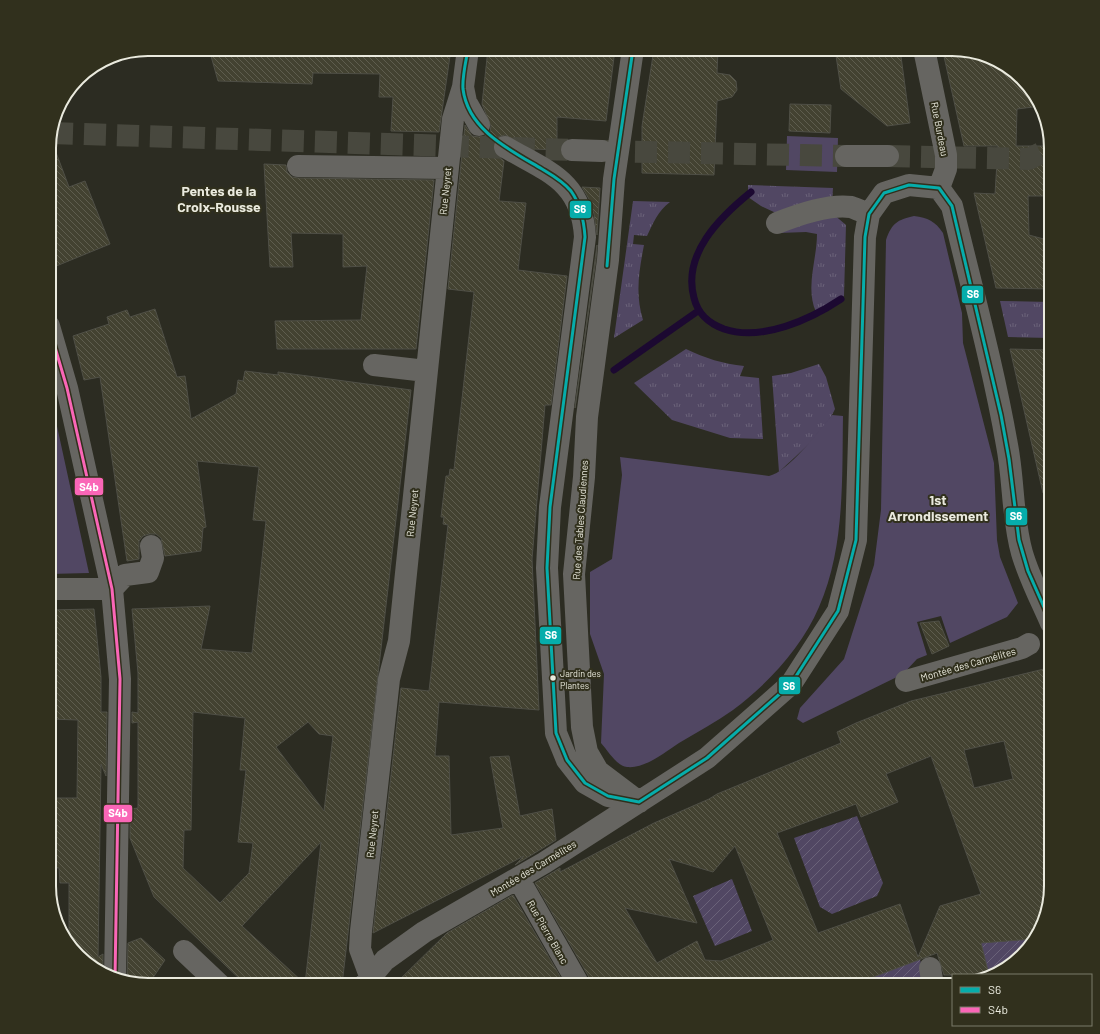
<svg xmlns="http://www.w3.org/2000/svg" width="1100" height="1034" font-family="Barlow,sans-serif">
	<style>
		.grass { fill: url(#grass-tufts) }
		.park { fill: #514763 }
		.garden { fill: url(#garden-furrows) }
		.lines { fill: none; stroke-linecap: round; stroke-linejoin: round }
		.stream { stroke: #1c0931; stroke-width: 7 }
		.building { fill: url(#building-back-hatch); stroke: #4f4f46; fill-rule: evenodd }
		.minor-tunnel { stroke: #48483e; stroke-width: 22; stroke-dasharray: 22 11; stroke-linecap: butt }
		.minor { stroke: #666561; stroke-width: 22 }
		.bus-1-casing { stroke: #31301d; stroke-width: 6 }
		.bus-2-casing { stroke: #31301d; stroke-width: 6 }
		.bus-1 { stroke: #06adab; stroke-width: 3 }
		.bus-2 { stroke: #fa66b7; stroke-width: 3 }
		.bus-dot { fill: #eaeade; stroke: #31301d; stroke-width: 1.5 }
		.labels { text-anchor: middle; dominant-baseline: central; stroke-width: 4; stroke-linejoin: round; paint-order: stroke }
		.bus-label { font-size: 9px; fill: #eaeade; stroke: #31301d; text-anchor: start }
		.street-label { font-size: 10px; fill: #eaeade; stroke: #31301d }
		.district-label { font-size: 14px; font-weight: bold; fill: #eaeade; stroke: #31301d }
		.rim { fill: none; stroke: #eaeade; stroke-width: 2 }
		.line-badge { stroke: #31301d; stroke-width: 1.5 }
		.badge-label { font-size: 11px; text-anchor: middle; font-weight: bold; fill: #fff }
	</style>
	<defs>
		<pattern id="grass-tufts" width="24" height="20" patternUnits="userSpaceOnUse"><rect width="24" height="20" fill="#514763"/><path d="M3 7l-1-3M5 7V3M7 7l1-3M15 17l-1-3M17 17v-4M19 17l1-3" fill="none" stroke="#6a6279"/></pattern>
		<pattern id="garden-furrows" width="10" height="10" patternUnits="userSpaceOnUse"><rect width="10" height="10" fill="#514763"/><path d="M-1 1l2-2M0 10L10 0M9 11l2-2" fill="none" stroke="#6a6279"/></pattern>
		<pattern id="building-back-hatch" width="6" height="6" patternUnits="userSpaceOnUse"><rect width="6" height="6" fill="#434231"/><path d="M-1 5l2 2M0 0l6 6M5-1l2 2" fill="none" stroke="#5e5d4e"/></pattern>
	</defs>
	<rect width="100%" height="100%" fill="#2c2c22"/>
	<path class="grass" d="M 748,185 L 833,188 L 832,203 L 776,213 L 761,206 L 748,197 Z
		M 633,201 L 670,202 C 658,211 653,223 647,236 L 634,235 L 633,244 L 644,245 C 639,271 635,294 643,320 L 614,338 Z
		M 832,213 L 846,225 L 844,296 L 816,312 C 805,287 817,260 817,234 L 806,232 L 778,233 Z
		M 1000,301 L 1051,302 L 1051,338 L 1008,337 Z
		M 686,349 C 705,358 723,364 744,366 L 740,376 L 759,378 L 763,439 L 730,438 L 672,420 L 634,383 Z
		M 819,364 L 826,377 L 835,409 C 824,433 799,453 779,472 L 772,376 L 791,373 Z"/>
	<path class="park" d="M 787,136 L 838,138 L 837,172 L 786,170 Z
		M 914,216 C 928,218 935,221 943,233 L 962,313 L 963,343 L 994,463 L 997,540 L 1000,557 L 1018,603 L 1007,617 L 950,643 L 941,616 L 917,622 L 927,655 L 917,659 L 903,674 L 803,723 L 797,719 L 800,708 L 844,659 L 874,565 L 881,510 L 886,240 C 892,223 897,220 914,216 Z
		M 49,396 L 55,417 L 89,573 L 49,574 Z
		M 832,415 L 843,416 C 842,479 845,548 819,607 C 802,647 768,684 733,710 C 716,722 697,732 679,743 C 665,752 645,769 627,767 C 617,766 608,751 601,743 L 604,674 L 590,634 L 590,572 L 612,559 L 622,475 L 620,457 L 769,476 C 788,472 819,431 832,415 Z"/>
	<path class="garden" d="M 857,816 L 883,883 L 877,896 L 832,914 L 820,907 L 794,838 Z
		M 732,879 L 752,931 L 715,946 L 693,896 Z
		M 1033,939 L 1022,956 L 994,975 L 989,975 L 981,943 Z
		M 920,959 L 925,985 L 852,985 Z"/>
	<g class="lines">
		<path class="stream" d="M 751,192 C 720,217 682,254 694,298 C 698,314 708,323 724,329 C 762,342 811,319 841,299
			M 614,370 L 698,311"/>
	</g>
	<path class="building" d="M 224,49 L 451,49 L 439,132 L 391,131 L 393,97 L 379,97 L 380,74 L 313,73 L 312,84 L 218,81 L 211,56 L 224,52 Z
		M 488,49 L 615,49 L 606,121 L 557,117 L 557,150 L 534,149 L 505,135 L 498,137 L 494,141 L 493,147 L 495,154 L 504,161 L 499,201 L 526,203 L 518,270 L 567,276 L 551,405 L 545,405 L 532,559 L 539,710 L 439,702 L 435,756 L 449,756 L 451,835 L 503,828 L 490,757 L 509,756 L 520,816 L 552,809 L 556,840 L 515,865 L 524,856 L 373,933 L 401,688 L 429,691 L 448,525 L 443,524 L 444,517 L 441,517 L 446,476 L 449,476 L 450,469 L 454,470 L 474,292 L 448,289 L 465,125 L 472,136 L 479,137 L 485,136 L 490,132 L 491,126 L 482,104 Z
		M 654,49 L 718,49 L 717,73 L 730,75 L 736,81 L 737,90 L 732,97 L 717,101 L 714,175 L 642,173 L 642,126 Z
		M 835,49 L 900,49 L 910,123 L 887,126 L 841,89 Z
		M 945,49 L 958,49 L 995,59 L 1022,78 L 1041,106 L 1017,109 L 1016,146 L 1051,146 L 1051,196 L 1028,196 L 1029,235 L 1051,241 L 1051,289 L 996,288 L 974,193 L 995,194 L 998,146 L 964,146 L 943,52 L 946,51 Z
		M 790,104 L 831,105 L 830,133 L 789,131 Z
		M 51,139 L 69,187 L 85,181 L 110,244 L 49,269 Z
		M 264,164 L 286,165 L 287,172 L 292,177 L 298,178 L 434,180 L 416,349 L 277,349 L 275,321 L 361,320 L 367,266 L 343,267 L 343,234 L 291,233 L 293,267 L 270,267 Z
		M 582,187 L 600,188 L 597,235 L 594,214 L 589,199 Z
		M 597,245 L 596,259 L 575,408 Z
		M 155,309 L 177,377 L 185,376 L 191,419 L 236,394 L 238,380 L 243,381 L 245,371 L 278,375 L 278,372 L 411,390 L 342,985 L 246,985 L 154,897 L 130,838 L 130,809 L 138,808 L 138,722 L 132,723 L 132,712 L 138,713 L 138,673 L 132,609 L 210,606 L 201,649 L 252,653 L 266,521 L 253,520 L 259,467 L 197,461 L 206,527 L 203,528 L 201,551 L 165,556 L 161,538 L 156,534 L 149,534 L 143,536 L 139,541 L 139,559 L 127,561 L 100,377 L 84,380 L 73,336 L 109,324 L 107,317 L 127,310 L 130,317 ZM 193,712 L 245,718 L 240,770 L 246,770 L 238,842 L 253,843 L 249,873 L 220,903 L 183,868 L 184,830 L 191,830 ZM 308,722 L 319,734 L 333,736 L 324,811 L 276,747 ZM 321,842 L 305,984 L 242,926 Z
		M 1010,349 L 1051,350 L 1051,492 L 1043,493 Z
		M 94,609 L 101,677 L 101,712 L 107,712 L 106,776 L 101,764 L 98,957 L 103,954 L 103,972 L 78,956 L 69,942 L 69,883 L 60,883 L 59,868 L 49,868 L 49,798 L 77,798 L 78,720 L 49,719 L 49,610 Z
		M 939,621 L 949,646 L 932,654 L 920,623 Z
		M 1044,669 L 1051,701 L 1051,886 L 1043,924 L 1033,939 L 981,943 L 989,975 L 944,975 L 937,953 L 852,985 L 591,985 L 590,979 L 535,883 L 560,868 L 560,872 L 654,823 L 709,799 L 717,794 L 841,743 L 837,732 L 856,723 L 911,701 ZM 1004,741 L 1013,779 L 974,788 L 964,750 ZM 931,756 L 981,894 L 940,906 L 918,957 L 900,904 L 818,933 L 777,833 L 856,804 L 861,817 L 898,802 L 886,774 ZM 735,846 L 773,940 L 721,961 L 705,960 L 697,941 L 657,963 L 625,908 L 697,923 L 669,859 L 713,872 Z
		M 513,895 L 565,985 L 394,985 L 447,933 Z
		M 141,938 L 165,960 L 148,985 L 127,981 L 128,943 Z"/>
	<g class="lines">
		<path class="minor-tunnel" d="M 51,133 L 572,150
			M 602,151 L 846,156
			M 888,156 L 1029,159 L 1051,148"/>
		<path class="minor" d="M 633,49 L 614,179 L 608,260 L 587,417 L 584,477 L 574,574 L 582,727 L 587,752 L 598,771 L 639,802
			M 924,49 L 946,155 L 946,169 L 939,188
			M 463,87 L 466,102 L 479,125
			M 505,147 C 548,172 582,181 585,237 L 550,507 L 547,568 L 556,733 L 567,760 L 585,783 L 608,796 L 628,800
			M 572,150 L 602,151
			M 846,156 L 888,156
			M 298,166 L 447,168
			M 939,188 L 952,206 C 971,285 993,365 1007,445 C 1014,481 1012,518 1022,553 C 1029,577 1041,600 1051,623
			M 777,223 C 797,215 830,204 851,207 C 857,209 863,212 869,214
			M 49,326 L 67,388 L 112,589 L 120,679 L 115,978
			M 374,365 L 426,371
			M 49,589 L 112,589
			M 112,589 L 125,575 L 148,572 L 153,558 L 151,546
			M 906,681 L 1022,648 L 1029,644
			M 518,878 L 579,985
			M 184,951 L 220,985
			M 930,968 L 933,985
			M 370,976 L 360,949 L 361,931 L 389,679 L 399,641 L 453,119 L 463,87 L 468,49
			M 364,985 L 385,960 L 424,932 L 544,863 L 707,758 L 791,684 L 838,611 L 856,540 L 865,237 L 869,214 L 884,193 L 909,185 L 939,188"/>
		<defs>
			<path id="bus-1" d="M 468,49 C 466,61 462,77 463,89 C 468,130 510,150 542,169 C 552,175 563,181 571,191 C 581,205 584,221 585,237 L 550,507 L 547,568 L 556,733 L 567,760 L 585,783 L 608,796 L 639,802
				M 939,188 L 952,206 L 1001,415 L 1009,459 L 1019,540 L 1028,571 L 1051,623
				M 607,266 L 614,179 L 633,49
				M 639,802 L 707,758 L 791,684 L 838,611 L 856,540 L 865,237 L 869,214 L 884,193 L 909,185 L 939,188"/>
			<path id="bus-2" d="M 49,327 L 67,388 L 112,589 L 120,679 L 115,978"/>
		</defs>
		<use href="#bus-1" class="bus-1-casing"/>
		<use href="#bus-2" class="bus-2-casing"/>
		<use href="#bus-1" class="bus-1"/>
		<use href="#bus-2" class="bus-2"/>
	</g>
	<circle class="bus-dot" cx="553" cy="678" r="3.5"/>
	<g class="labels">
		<g class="bus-label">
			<text x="560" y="673">Jardin des<tspan x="560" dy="12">Plantes</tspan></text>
		</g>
		<g class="street-label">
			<text transform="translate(940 129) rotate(79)">Rue Burdeau</text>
			<text transform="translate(445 191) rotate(-84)">Rue Neyret</text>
			<text transform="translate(412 513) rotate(-84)">Rue Neyret</text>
			<text transform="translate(580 520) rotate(-86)">Rue des Tables Claudiennes</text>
			<text transform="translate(968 664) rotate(-16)">Montée des Carmélites</text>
			<text transform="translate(372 834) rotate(-84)">Rue Neyret</text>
			<text transform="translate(533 868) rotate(-31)">Montée des Carmélites</text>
			<text transform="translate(548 932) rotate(60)">Rue Pierre Blanc</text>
		</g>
		<g class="district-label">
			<text x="219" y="190">Pentes de la<tspan x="219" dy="16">Croix-Rousse</tspan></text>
			<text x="938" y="499">1st<tspan x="938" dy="16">Arrondissement</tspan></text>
		</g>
	</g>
	<path d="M0 0H1100V1034H0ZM148 56H952A92 92 0 0 1 1044 148V886A92 92 0 0 1 952 978H148A92 92 0 0 1 56 886V148A92 92 0 0 1 148 56Z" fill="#31301d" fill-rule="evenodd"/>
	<path class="rim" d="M148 56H952A92 92 0 0 1 1044 148V886A92 92 0 0 1 952 978H148A92 92 0 0 1 56 886V148A92 92 0 0 1 148 56Z"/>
	<g class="line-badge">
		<rect x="569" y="200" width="23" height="19" rx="4" fill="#06adab"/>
		<rect x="961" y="285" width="23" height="19" rx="4" fill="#06adab"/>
		<rect x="74" y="477" width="30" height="19" rx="4" fill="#fa66b7"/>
		<rect x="1005" y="507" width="23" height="19" rx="4" fill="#06adab"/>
		<rect x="539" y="626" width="23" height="19" rx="4" fill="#06adab"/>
		<rect x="778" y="676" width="23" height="19" rx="4" fill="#06adab"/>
		<rect x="103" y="804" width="30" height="19" rx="4" fill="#fa66b7"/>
	</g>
	<g class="badge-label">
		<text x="580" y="213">S6</text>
		<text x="973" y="298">S6</text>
		<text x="89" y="491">S4b</text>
		<text x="1016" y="520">S6</text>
		<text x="551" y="639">S6</text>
		<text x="789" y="690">S6</text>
		<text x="118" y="817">S4b</text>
	</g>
	<rect x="952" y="974" width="140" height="52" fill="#31301d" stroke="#7b7a6a"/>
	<rect x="960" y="987" width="20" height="6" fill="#06adab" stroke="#7b7a6a"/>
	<text x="988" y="994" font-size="12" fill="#eaeade">S6</text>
	<rect x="960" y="1007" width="20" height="6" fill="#fa66b7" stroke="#7b7a6a"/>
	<text x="988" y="1014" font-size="12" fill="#eaeade">S4b</text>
</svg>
